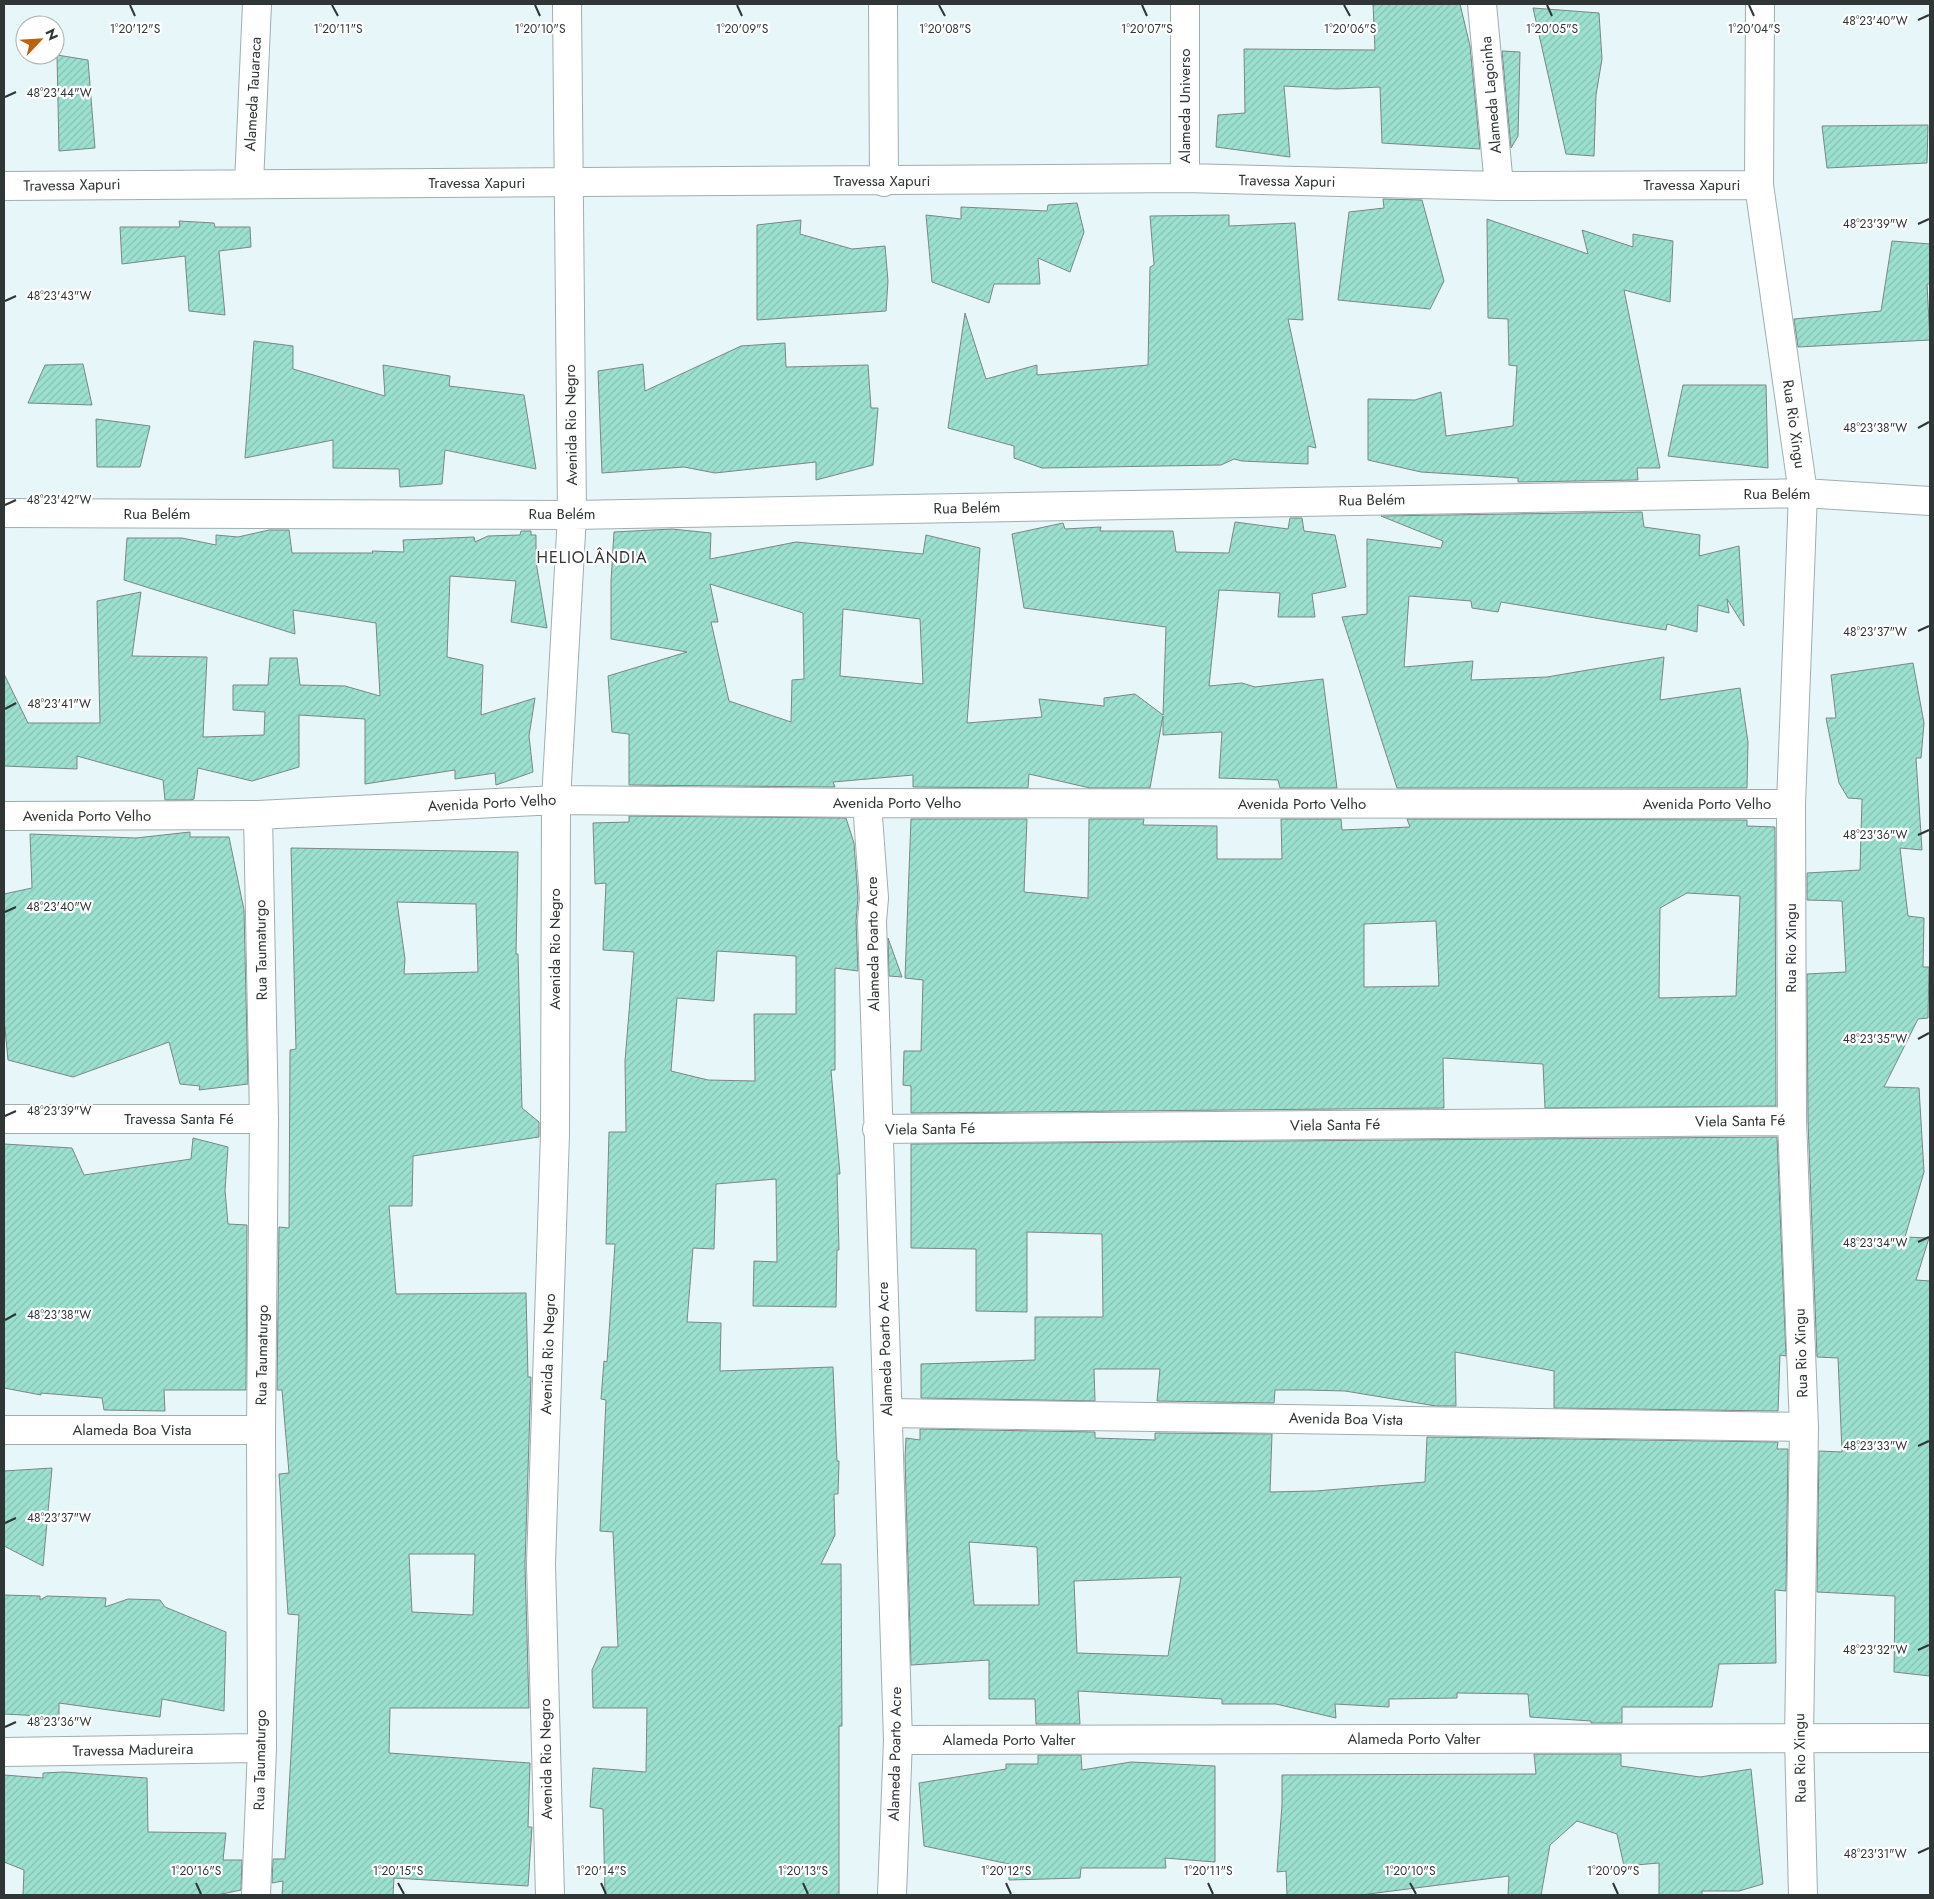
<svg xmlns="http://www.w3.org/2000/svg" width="1934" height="1899" font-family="Jost,sans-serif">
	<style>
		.building { fill: url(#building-hatch); stroke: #7b8784; fill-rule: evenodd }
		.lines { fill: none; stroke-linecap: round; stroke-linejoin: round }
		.minor-casing { stroke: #a0aeb0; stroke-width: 30 }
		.minor { stroke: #fff; stroke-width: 28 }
		.ticks { fill: none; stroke: #303536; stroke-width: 2 }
		.labels { text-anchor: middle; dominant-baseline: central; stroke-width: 4.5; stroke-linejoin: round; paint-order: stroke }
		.street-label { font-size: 15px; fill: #303536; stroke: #fff }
		.neighbourhood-label { font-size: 16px; letter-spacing: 1px; fill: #303536; stroke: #fff }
		.ticks-label { font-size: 12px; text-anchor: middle; fill: #303536; stroke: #fff; stroke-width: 4.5; stroke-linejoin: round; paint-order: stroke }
	</style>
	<defs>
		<pattern id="building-hatch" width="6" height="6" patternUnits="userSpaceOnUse" patternTransform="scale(1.25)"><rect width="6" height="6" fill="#9ce0cf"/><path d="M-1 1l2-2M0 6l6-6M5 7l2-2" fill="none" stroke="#87c1b2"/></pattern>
	</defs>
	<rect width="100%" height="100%" fill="#e7f6f8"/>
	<path class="building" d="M 1373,4 L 1460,4 L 1470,46 L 1480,149 L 1382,143 L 1380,87 L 1336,89 L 1284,86 L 1290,157 L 1216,147 L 1218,115 L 1245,113 L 1244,49 L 1375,50 Z
		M 1533,8 L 1599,13 L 1602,59 L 1596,95 L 1594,156 L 1566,154 Z
		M 1502,51 L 1520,52 L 1518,136 L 1511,148 Z
		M 57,55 L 88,60 L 95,148 L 59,151 Z
		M 1928,125 L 1927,163 L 1827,168 L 1822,126 Z
		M 1383,199 L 1422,200 L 1444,281 L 1430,309 L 1338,300 L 1349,212 L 1384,208 Z
		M 1077,203 L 1084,232 L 1070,272 L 1038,258 L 1040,284 L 994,284 L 989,303 L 932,282 L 926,215 L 961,219 L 961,207 L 1047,211 L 1048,205 Z
		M 1229,215 L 1229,226 L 1295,223 L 1303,320 L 1288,319 L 1316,448 L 1308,446 L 1308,464 L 1242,461 L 1234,459 L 1221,465 L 1042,468 L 1014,458 L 1014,446 L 948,428 L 965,313 L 986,379 L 1037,365 L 1037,375 L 1148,365 L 1150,267 L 1154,265 L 1150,216 Z
		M 1487,219 L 1588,254 L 1582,230 L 1633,247 L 1633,234 L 1673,241 L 1670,302 L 1624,290 L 1660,468 L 1637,468 L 1638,480 L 1518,482 L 1518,478 L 1421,472 L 1368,460 L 1368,399 L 1415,400 L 1441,392 L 1446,436 L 1513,426 L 1517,366 L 1509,365 L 1508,319 L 1488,318 Z
		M 801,220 L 800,234 L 852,249 L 885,246 L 888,281 L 886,311 L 757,320 L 757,225 Z
		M 179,221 L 214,223 L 215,227 L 250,227 L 251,247 L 219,251 L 225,315 L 189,311 L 185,256 L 122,264 L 120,227 L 180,227 Z
		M 1892,241 L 1930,244 L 1930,284 L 1927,284 L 1930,340 L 1798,347 L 1794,319 L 1881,311 Z
		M 254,341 L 293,346 L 293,369 L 385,396 L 383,365 L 450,376 L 449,386 L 524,395 L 536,469 L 445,450 L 442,484 L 400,487 L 399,469 L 333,468 L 333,440 L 245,458 Z
		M 785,343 L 786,367 L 868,365 L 871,408 L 878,408 L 873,465 L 816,480 L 816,462 L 715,473 L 684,467 L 602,473 L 598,371 L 643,364 L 645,391 L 741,346 Z
		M 83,364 L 92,405 L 28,403 L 45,365 Z
		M 1683,385 L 1766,385 L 1768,468 L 1668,456 Z
		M 96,419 L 150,426 L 140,467 L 97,467 Z
		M 1642,512 L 1644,527 L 1700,535 L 1699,556 L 1739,546 L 1744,626 L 1727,599 L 1729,613 L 1698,605 L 1697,632 L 1667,624 L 1666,630 L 1501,602 L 1498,612 L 1472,608 L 1471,601 L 1409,596 L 1404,667 L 1473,661 L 1471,680 L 1547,677 L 1664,657 L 1660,700 L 1740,688 L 1748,742 L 1747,788 L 1397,788 L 1342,617 L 1367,614 L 1367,539 L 1441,548 L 1443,541 L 1381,516 Z
		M 1290,518 L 1302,518 L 1304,531 L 1335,535 L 1346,587 L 1312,594 L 1315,617 L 1278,617 L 1280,593 L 1219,590 L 1209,686 L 1242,683 L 1255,687 L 1323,679 L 1337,788 L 1280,788 L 1278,780 L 1219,778 L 1222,732 L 1163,735 L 1163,716 L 1150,788 L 1090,788 L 1029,774 L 1028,788 L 913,787 L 913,775 L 833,782 L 835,787 L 629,785 L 629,734 L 612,732 L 608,676 L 687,652 L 611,639 L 611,581 L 614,532 L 672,529 L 711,533 L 710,559 L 796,542 L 923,554 L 926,535 L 980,548 L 967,723 L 1042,717 L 1039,699 L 1104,706 L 1104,698 L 1135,694 L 1163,715 L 1166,627 L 1024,608 L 1012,534 L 1063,523 L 1065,529 L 1101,527 L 1100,531 L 1173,531 L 1176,552 L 1229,553 L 1235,522 L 1288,529 ZM 710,584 L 803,613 L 804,679 L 792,680 L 791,722 L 729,701 L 711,622 L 718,622 ZM 843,609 L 920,619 L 923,684 L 840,676 Z
		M 269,530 L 289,530 L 292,553 L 373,553 L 372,551 L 404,552 L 403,540 L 474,537 L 475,542 L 488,536 L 520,535 L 521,531 L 531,531 L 531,535 L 536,535 L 536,562 L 547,628 L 511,622 L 516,581 L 450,576 L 447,657 L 483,665 L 481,715 L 535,698 L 529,736 L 533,772 L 496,785 L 495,773 L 455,779 L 455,770 L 365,784 L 365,719 L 299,715 L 299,767 L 252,781 L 198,768 L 194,799 L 191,800 L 165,800 L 163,780 L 77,756 L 77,769 L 4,766 L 4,674 L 28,723 L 100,723 L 97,601 L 141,592 L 132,656 L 207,657 L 203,737 L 264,735 L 265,712 L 233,710 L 233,685 L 268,685 L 270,658 L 297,658 L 300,685 L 345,686 L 380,696 L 376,623 L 293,610 L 295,634 L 124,580 L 127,538 L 182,538 L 216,545 L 216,535 L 238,537 Z
		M 1913,663 L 1924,723 L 1921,758 L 1916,758 L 1922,850 L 1900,848 L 1908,916 L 1924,918 L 1923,967 L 1929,967 L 1928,1018 L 1918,1019 L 1884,1087 L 1919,1088 L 1924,1172 L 1905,1237 L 1929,1238 L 1916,1280 L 1930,1281 L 1930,1676 L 1894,1672 L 1895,1596 L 1817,1592 L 1819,1451 L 1842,1452 L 1838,1358 L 1817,1357 L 1808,1121 L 1807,974 L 1846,972 L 1842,901 L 1807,900 L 1807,873 L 1860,870 L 1862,799 L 1848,798 L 1839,783 L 1826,718 L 1836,718 L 1831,675 Z
		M 629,816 L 846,818 L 854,843 L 858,898 L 856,921 L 858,971 L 835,968 L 835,1070 L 831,1070 L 840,1174 L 837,1174 L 839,1250 L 837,1250 L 836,1307 L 753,1306 L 754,1261 L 777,1262 L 776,1179 L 716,1184 L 714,1249 L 693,1248 L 687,1322 L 721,1323 L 720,1371 L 833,1367 L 837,1461 L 839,1461 L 838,1494 L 834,1494 L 835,1535 L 821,1564 L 841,1564 L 842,1726 L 839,1726 L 839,1895 L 605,1895 L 603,1809 L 590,1807 L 593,1768 L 646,1772 L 647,1708 L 593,1708 L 592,1670 L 602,1647 L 618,1647 L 613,1532 L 600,1531 L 606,1400 L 601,1399 L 604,1361 L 607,1362 L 615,1244 L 606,1244 L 609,1132 L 626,1132 L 625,1061 L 634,952 L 603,950 L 606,883 L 595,884 L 593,823 L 629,822 ZM 717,951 L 796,956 L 796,1014 L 754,1014 L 755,1081 L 708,1080 L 671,1071 L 677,998 L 714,1001 Z
		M 911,819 L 1027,819 L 1024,892 L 1088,898 L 1089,819 L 1144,819 L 1143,825 L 1217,826 L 1217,859 L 1282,859 L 1281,819 L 1341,819 L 1342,830 L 1410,827 L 1407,819 L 1747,820 L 1747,826 L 1775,827 L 1776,1106 L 1545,1108 L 1543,1064 L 1443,1058 L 1444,1108 L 911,1113 L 911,1086 L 903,1085 L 904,1051 L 921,1051 L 923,980 L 905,978 ZM 1687,893 L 1740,896 L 1736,996 L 1659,998 L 1660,908 ZM 1436,921 L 1439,986 L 1364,987 L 1364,924 Z
		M 190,832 L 190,837 L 229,837 L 244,910 L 248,1084 L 199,1090 L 200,1086 L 180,1084 L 169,1042 L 73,1077 L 8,1060 L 4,1018 L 4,894 L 32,888 L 30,834 L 136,838 Z
		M 291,848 L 518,852 L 516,954 L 518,954 L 522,1108 L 539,1122 L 539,1137 L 413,1156 L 412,1206 L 389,1206 L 396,1294 L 526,1293 L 528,1377 L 531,1377 L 525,1564 L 529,1708 L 390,1708 L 389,1753 L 530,1763 L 528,1827 L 532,1827 L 528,1886 L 394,1878 L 393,1895 L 282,1895 L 283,1881 L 272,1883 L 273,1859 L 285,1859 L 299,1615 L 288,1614 L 279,1474 L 289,1473 L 282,1390 L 277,1390 L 279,1227 L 289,1228 L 290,1050 L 296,1049 ZM 397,902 L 476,904 L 478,972 L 404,974 L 405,959 ZM 409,1554 L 475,1554 L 473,1615 L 412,1612 Z
		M 888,938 L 902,977 L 889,976 Z
		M 1777,1137 L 1786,1356 L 1780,1355 L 1778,1411 L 1554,1408 L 1554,1371 L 1455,1352 L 1456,1406 L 1436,1406 L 1345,1391 L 1307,1390 L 1275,1390 L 1274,1403 L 1157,1401 L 1160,1369 L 1094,1369 L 1095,1401 L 921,1398 L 921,1364 L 1035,1360 L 1035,1317 L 1103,1317 L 1102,1234 L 1027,1232 L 1027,1312 L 976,1311 L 976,1249 L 911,1248 L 911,1144 Z
		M 193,1138 L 228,1147 L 225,1190 L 228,1224 L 247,1225 L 246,1390 L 164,1390 L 165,1411 L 104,1410 L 102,1398 L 41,1393 L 41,1395 L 4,1388 L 4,1144 L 72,1148 L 84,1175 L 191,1159 Z
		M 920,1429 L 1095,1432 L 1095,1438 L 1155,1440 L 1155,1433 L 1272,1434 L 1270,1492 L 1316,1491 L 1425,1482 L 1427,1437 L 1778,1442 L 1777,1449 L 1788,1449 L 1786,1591 L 1775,1590 L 1776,1663 L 1719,1664 L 1712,1707 L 1622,1707 L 1622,1723 L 1591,1723 L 1591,1721 L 1530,1717 L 1528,1694 L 1457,1693 L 1457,1698 L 1389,1699 L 1389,1707 L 1335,1704 L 1336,1718 L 1276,1704 L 1222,1704 L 1222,1699 L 1078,1691 L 1080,1724 L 1036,1724 L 1035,1699 L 989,1699 L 989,1660 L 911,1665 L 905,1458 L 906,1438 L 920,1440 ZM 969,1542 L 1037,1547 L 1039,1605 L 974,1605 ZM 1181,1577 L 1168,1656 L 1077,1653 L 1074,1581 Z
		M 52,1468 L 43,1566 L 4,1546 L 4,1471 Z
		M 4,1595 L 40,1596 L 40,1600 L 47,1596 L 106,1598 L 105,1607 L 128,1599 L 160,1600 L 165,1607 L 226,1632 L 224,1711 L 162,1699 L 160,1717 L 59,1703 L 59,1717 L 4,1714 Z
		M 1534,1754 L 1621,1754 L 1621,1766 L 1700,1777 L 1751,1769 L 1763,1884 L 1739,1891 L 1702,1891 L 1702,1895 L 1659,1895 L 1659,1863 L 1624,1866 L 1617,1834 L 1577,1821 L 1550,1845 L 1541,1895 L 1508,1895 L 1509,1876 L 1361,1895 L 1287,1895 L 1286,1871 L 1277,1872 L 1282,1805 L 1282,1775 L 1536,1774 Z
		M 1038,1755 L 1081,1755 L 1082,1770 L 1131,1762 L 1215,1766 L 1215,1862 L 1165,1858 L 1166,1868 L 1081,1868 L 1080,1878 L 1009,1880 L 1009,1864 L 924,1846 L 919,1783 L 1006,1769 L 1006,1764 L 1038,1764 Z
		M 64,1772 L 147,1778 L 148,1832 L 226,1833 L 223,1860 L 242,1860 L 241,1890 L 217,1895 L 23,1895 L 24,1870 L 4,1862 L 4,1775 L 43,1778 L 43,1773 Z"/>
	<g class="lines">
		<defs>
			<path id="minor" d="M 883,4 L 884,182
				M 1482,4 L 1499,186
				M 1760,4 L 1759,185 L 1803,493 L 1791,804 L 1792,1121 L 1804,1427 L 1799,1738 L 1803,1895
				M 1185,178 L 1185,4
				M 249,183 L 257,4
				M 4,186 L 1185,178 L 1499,186 L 1759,185
				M 4,513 L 572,515 L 1803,493 L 1930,501
				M 867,803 L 874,898 L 872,921 L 898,1740 L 892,1895
				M 4,816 L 258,815 L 556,800 L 867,803 L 1791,804
				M 4,1119 L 264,1119
				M 877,1129 L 1792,1121
				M 888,1413 L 1804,1427
				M 4,1430 L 261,1430
				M 898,1740 L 1930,1738
				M 4,1752 L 262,1748
				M 256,1895 L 262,1748 L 261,1430 L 264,1119 L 258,815
				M 550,1895 L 541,1564 L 555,1134 L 556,800 L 572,515 L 567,4"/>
		</defs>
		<use href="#minor" class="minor-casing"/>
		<use href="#minor" class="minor"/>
	</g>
	<path class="ticks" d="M 130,5 L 135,16M 332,5 L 338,16M 535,5 L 540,16M 737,5 L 742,16M 939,5 L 945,16M 1142,5 L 1147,16M 1344,5 L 1350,16M 1547,5 L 1552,16M 1749,5 L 1754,16M 1918,20 L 1929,15M 5,97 L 16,92M 1918,224 L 1929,219M 5,301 L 16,296M 1918,428 L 1929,422M 5,505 L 16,500M 1918,631 L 1929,626M 5,709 L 16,703M 1918,835 L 1929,830M 5,912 L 16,907M 1918,1039 L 1929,1033M 5,1116 L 16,1111M 1918,1242 L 1929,1237M 5,1320 L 16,1314M 1918,1446 L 1929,1441M 5,1523 L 16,1518M 1918,1650 L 1929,1645M 5,1727 L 16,1722M 1918,1853 L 1929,1848M 196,1883 L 201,1894M 398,1883 L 404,1894M 601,1883 L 606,1894M 803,1883 L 808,1894M 1006,1883 L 1011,1894M 1208,1883 L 1213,1894M 1410,1883 L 1416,1894M 1613,1883 L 1618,1894"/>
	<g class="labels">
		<g class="street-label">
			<text transform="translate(253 94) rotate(-87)">Alameda Tauaraca</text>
			<text transform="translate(1491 95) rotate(-95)">Alameda Lagoinha</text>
			<text transform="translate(1185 106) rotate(-90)">Alameda Universo</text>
			<text x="882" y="181">Travessa Xapuri</text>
			<text transform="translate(1287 181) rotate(1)">Travessa Xapuri</text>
			<text x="477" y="183">Travessa Xapuri</text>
			<text transform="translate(72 185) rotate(-1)">Travessa Xapuri</text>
			<text x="1692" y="185">Travessa Xapuri</text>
			<text transform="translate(1794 424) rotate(82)">Rua Rio Xingu</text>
			<text transform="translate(571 425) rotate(-91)">Avenida Rio Negro</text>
			<text x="1777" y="494">Rua Belém</text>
			<text transform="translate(1372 500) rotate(-1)">Rua Belém</text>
			<text transform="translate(967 508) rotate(-1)">Rua Belém</text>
			<text x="157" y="514">Rua Belém</text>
			<text x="562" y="514">Rua Belém</text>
			<text transform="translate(492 803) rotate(-3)">Avenida Porto Velho</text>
			<text x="897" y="803">Avenida Porto Velho</text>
			<text x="1302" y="804">Avenida Porto Velho</text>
			<text x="1707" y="804">Avenida Porto Velho</text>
			<text x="87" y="816">Avenida Porto Velho</text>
			<text transform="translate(873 944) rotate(-91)">Alameda Poarto Acre</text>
			<text transform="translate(1791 948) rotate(-90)">Rua Rio Xingu</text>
			<text transform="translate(555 949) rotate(-90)">Avenida Rio Negro</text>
			<text transform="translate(261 950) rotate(-91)">Rua Taumaturgo</text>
			<text x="179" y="1119">Travessa Santa Fé</text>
			<text transform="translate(1740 1121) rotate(-1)">Viela Santa Fé</text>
			<text transform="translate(1335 1125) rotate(-1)">Viela Santa Fé</text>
			<text transform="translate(930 1129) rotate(-1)">Viela Santa Fé</text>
			<text transform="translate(885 1349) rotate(-92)">Alameda Poarto Acre</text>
			<text transform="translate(1801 1353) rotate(-92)">Rua Rio Xingu</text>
			<text transform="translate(548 1354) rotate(-88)">Avenida Rio Negro</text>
			<text transform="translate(262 1355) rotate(-89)">Rua Taumaturgo</text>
			<text transform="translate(1346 1419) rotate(1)">Avenida Boa Vista</text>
			<text x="132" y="1430">Alameda Boa Vista</text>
			<text x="1414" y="1739">Alameda Porto Valter</text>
			<text x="1009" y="1740">Alameda Porto Valter</text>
			<text transform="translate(133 1750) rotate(-1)">Travessa Madureira</text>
			<text transform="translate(895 1754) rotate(-89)">Alameda Poarto Acre</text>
			<text transform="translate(1800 1758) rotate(-91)">Rua Rio Xingu</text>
			<text transform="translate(546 1759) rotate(-91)">Avenida Rio Negro</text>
			<text transform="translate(260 1760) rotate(-89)">Rua Taumaturgo</text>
		</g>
		<g class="neighbourhood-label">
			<text x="592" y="557">HELIOLÂNDIA</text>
		</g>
	</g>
	<g class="ticks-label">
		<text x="1875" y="25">48°23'40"W</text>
		<text x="135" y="33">1°20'12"S</text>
		<text x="338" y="33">1°20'11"S</text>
		<text x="540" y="33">1°20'10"S</text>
		<text x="742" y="33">1°20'09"S</text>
		<text x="945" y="33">1°20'08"S</text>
		<text x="1147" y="33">1°20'07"S</text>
		<text x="1350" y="33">1°20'06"S</text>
		<text x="1552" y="33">1°20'05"S</text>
		<text x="1754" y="33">1°20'04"S</text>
		<text x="59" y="97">48°23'44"W</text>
		<text x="1875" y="228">48°23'39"W</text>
		<text x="59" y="300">48°23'43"W</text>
		<text x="1875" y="432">48°23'38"W</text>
		<text x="59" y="504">48°23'42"W</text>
		<text x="1875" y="636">48°23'37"W</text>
		<text x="59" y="708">48°23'41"W</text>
		<text x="1875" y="839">48°23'36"W</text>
		<text x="59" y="911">48°23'40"W</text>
		<text x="1875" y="1043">48°23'35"W</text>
		<text x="59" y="1115">48°23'39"W</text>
		<text x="1875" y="1247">48°23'34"W</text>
		<text x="59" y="1319">48°23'38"W</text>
		<text x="1875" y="1450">48°23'33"W</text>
		<text x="59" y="1522">48°23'37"W</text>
		<text x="1875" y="1654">48°23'32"W</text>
		<text x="59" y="1726">48°23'36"W</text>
		<text x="1875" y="1858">48°23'31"W</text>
		<text x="196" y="1875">1°20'16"S</text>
		<text x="398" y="1875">1°20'15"S</text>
		<text x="601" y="1875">1°20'14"S</text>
		<text x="803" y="1875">1°20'13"S</text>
		<text x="1006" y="1875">1°20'12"S</text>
		<text x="1208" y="1875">1°20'11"S</text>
		<text x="1410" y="1875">1°20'10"S</text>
		<text x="1613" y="1875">1°20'09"S</text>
	</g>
	<rect width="1934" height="1899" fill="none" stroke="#303536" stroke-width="10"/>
	<g transform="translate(40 40) rotate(65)"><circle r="24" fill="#ffffff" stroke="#acaeaf"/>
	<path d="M0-4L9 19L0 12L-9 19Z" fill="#bc600a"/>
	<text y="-8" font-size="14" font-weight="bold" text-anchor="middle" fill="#303536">N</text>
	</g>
</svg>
